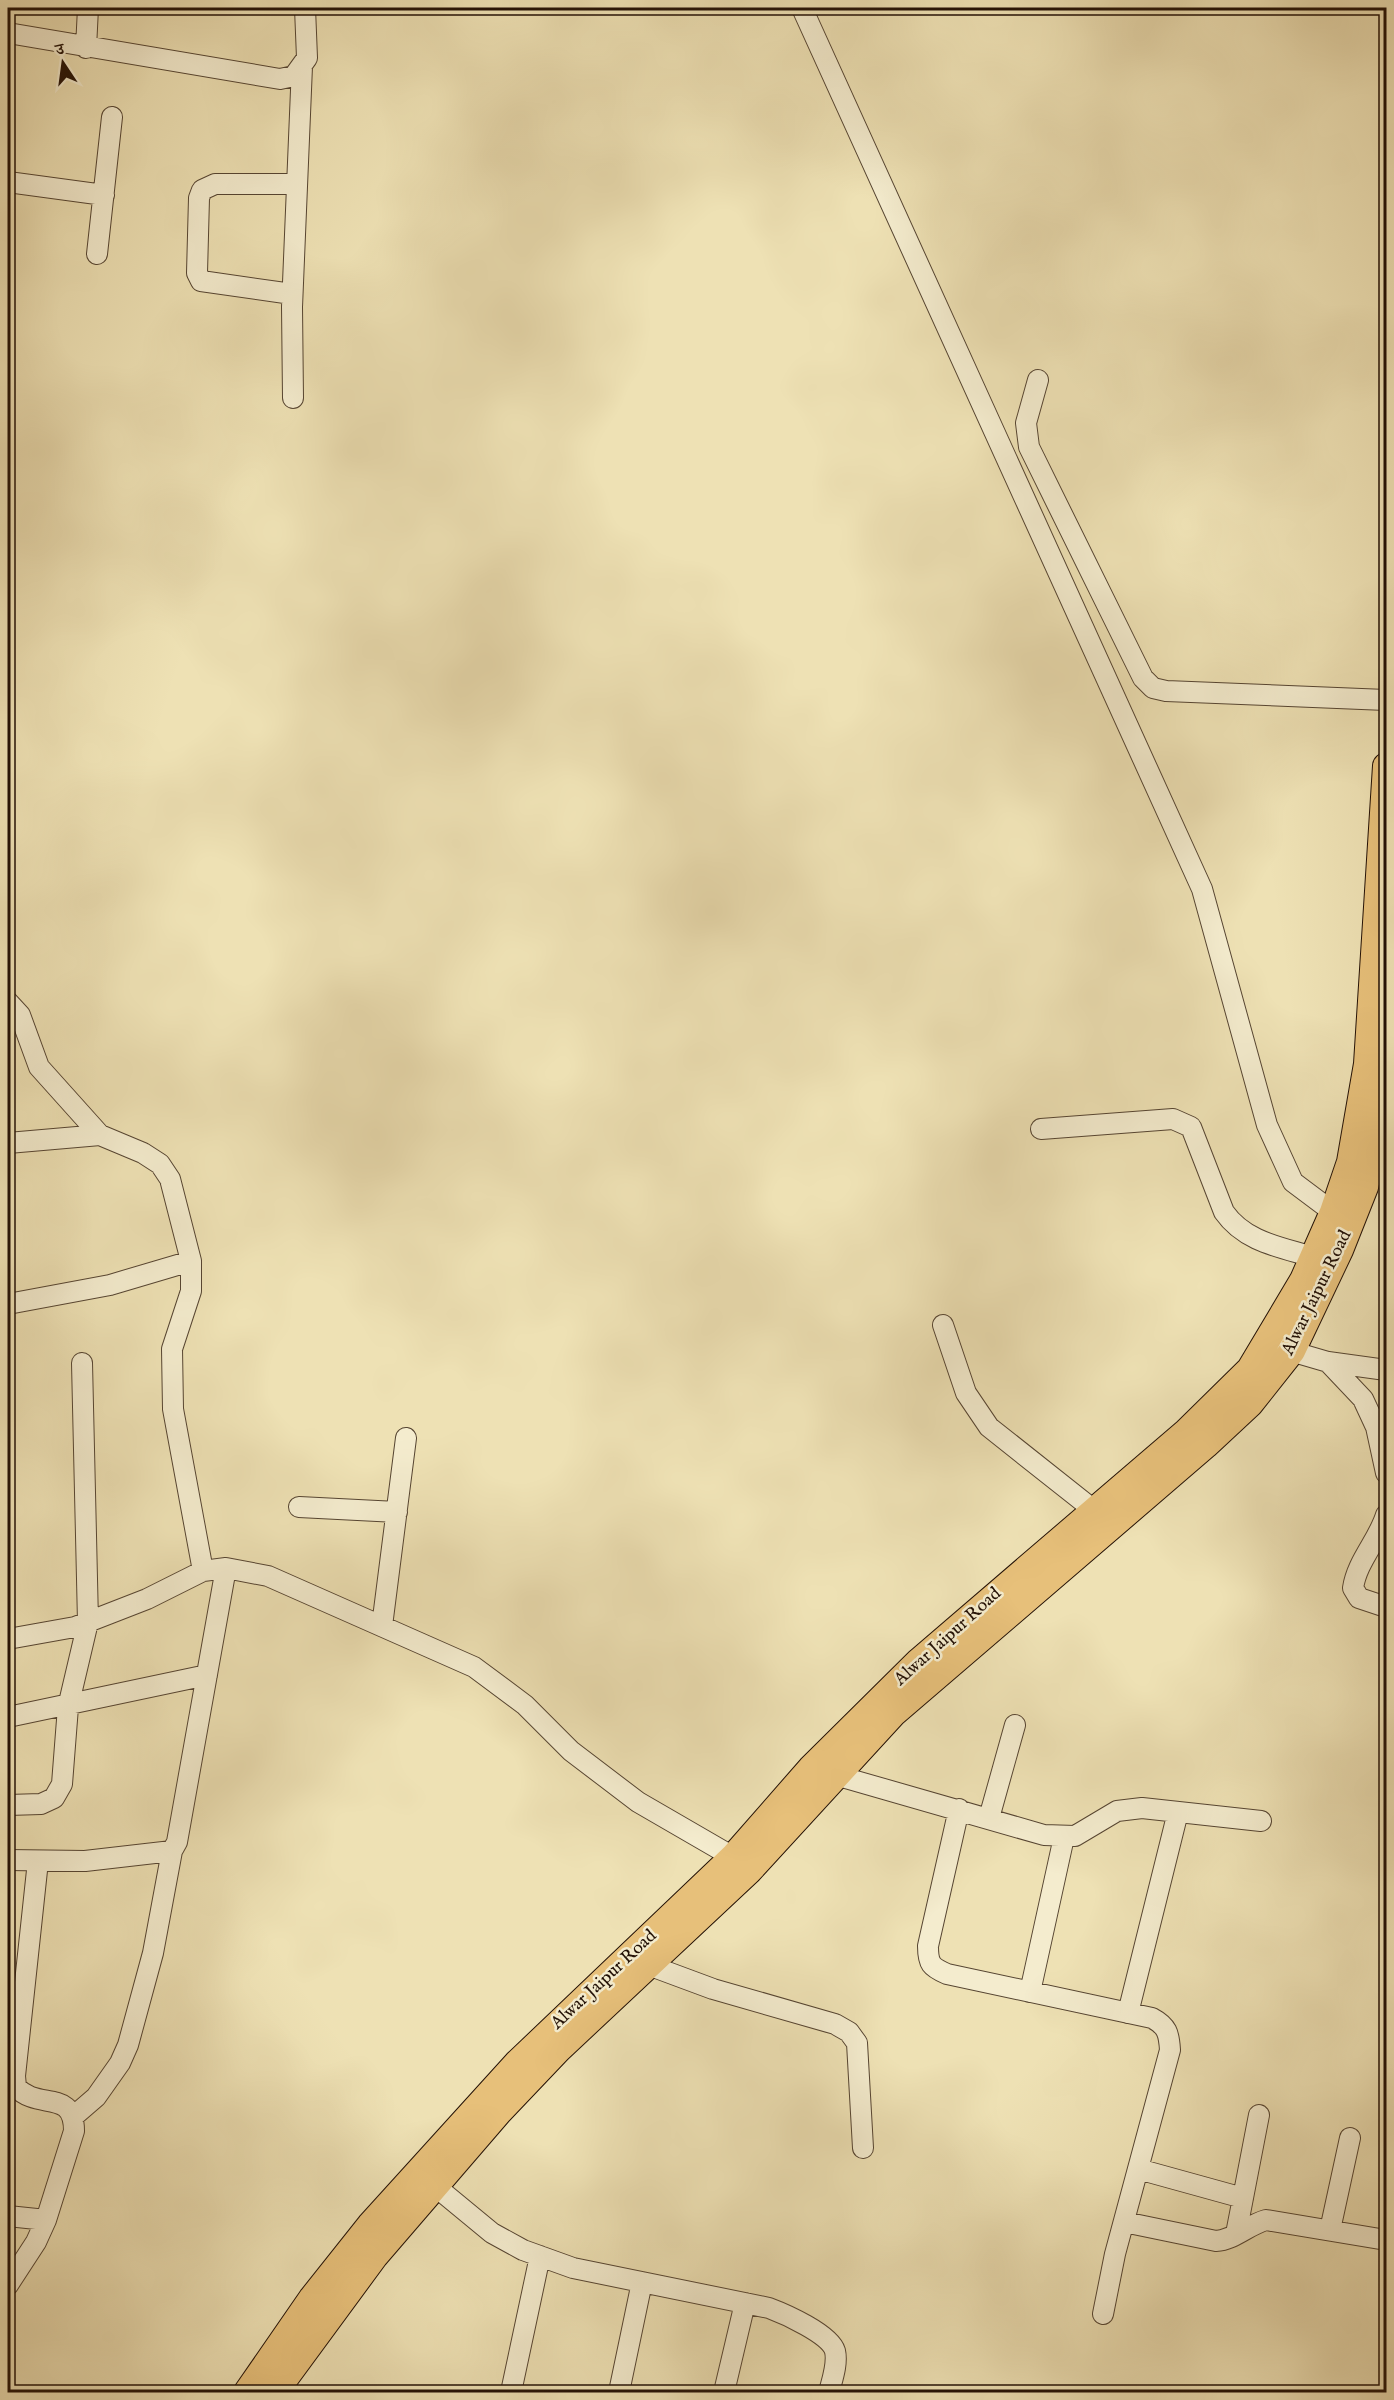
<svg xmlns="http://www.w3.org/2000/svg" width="1394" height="2400" font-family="'IM FELL English','Noto Serif Devanagari',serif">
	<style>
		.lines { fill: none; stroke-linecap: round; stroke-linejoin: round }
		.minor-casing { stroke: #564532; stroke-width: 22 }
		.major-casing { stroke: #231106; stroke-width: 28 }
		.minor { stroke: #f4ecce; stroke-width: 20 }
		.major { stroke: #e7c07a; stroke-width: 26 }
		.labels { text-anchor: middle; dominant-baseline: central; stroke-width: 5; stroke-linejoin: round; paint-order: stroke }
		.street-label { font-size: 18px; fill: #231106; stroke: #f4ecce }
	</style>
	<rect width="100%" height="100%" fill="#eee1b4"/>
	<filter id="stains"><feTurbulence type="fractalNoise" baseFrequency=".00333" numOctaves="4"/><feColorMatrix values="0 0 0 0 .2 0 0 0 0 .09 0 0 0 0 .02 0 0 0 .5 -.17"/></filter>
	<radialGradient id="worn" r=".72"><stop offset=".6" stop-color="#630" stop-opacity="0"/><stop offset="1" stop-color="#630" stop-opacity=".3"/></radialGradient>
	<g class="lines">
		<defs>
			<path id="minor" d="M 802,8 L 1202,889 L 1267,1125 L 1293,1182 L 1333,1212
				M 8,33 L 280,79 L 294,76 L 307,58 L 305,8
				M 86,48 L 88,8
				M 8,182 L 104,195
				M 97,254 L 112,117
				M 292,294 L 201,281 L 197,273 L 199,198 L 202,190 L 215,184 L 297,184
				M 1038,380 L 1026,423 L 1029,447 L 1143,678 L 1153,688 L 1166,691 L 1386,700
				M 293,398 L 292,307 L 302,66
				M 8,1002 L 20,1015 L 39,1067 L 100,1135
				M 1041,1129 L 1173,1119 L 1191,1127 L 1224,1212 C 1245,1242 1280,1247 1313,1257
				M 8,1143 L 100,1135 L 143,1153 L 160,1164 L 170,1179 L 191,1261 L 191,1291 L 172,1349 L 173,1409 L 203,1571
				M 8,1304 L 110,1285 L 191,1261
				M 943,1325 L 966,1393 L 989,1427 L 1095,1511
				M 1280,1348 L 1328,1362 L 1386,1370
				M 1328,1362 L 1363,1399 L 1376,1427 L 1386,1473
				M 299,1507 L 397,1512
				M 1386,1515 C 1378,1541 1357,1561 1353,1588 L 1359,1598 L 1386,1607
				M 382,1626 L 406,1438
				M 8,1639 L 75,1627 L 147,1599 L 203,1571 L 226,1568 L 268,1576 L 474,1667 L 525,1705 L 571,1751 L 638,1802 L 733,1857 L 742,1865
				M 8,1717 L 207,1675
				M 835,1775 L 1044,1835 L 1075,1836 L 1117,1811 L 1142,1808 L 1261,1821
				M 8,1805 L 41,1804 L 54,1798 L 62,1784 L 68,1707 L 88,1622 L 82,1363
				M 959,1809 L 928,1946 C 928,1964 931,1967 947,1974 L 1152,2018 C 1167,2026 1169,2033 1170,2050 L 1115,2254 L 1103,2314
				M 989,1818 L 1015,1725
				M 8,1860 L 85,1861 L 172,1851 L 177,1842 L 226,1568
				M 651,1966 L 713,1989 L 835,2024 L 849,2032 L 857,2043 L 863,2148
				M 1030,1992 L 1064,1837
				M 1128,2013 L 1178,1812
				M 74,2116 L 96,2097 L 120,2063 L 128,2045 L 153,1953 L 172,1851
				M 1138,2169 L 1243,2198
				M 435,2186 L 492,2233 L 523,2250 L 573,2268 L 769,2308 C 785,2314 830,2334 835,2351 C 838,2364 832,2380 829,2392
				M 8,2216 L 46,2220
				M 1124,2222 L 1216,2241 C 1234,2240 1248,2225 1266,2220 L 1386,2240
				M 1330,2230 L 1350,2138
				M 1236,2234 L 1259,2115
				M 8,2285 L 36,2242 L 46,2220 L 74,2131 C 74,2088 38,2111 16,2087 L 15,2076 L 38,1861
				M 511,2392 L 540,2256
				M 619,2392 L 642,2282
				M 724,2392 L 745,2303"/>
			<path id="major" d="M 247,2392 L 312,2298 L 370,2225 L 517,2063 L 733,1857 L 811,1768 L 919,1661 L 1187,1431 L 1250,1369 L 1303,1280 L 1333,1212 L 1350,1162 L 1367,1064 L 1386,766
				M 275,2392 L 375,2256 L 499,2112 L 558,2050 L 749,1871 L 893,1714 L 1206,1445 L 1250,1404 L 1292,1351 L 1340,1250 L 1365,1187 L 1377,1135 L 1386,1078"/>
		</defs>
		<use href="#minor" class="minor-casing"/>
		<use href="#major" class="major-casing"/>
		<use href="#minor" class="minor"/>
		<use href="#major" class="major"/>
	</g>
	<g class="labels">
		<g class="street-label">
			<text transform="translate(1317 1293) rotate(-64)">Alwar Jaipur Road</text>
			<text transform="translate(948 1637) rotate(-42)">Alwar Jaipur Road</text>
			<text transform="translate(604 1980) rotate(-43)">Alwar Jaipur Road</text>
		</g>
	</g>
	<rect width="1394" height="2400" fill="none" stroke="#eee1b4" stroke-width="30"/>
	<rect x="9" y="9" width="1376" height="2382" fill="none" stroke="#231106" stroke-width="3"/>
	<rect x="15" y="15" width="1364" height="2370" fill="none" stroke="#231106" stroke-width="1.5"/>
	<g transform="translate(63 63) rotate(347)" stroke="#f4ecce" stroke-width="4.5" paint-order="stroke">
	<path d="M0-4.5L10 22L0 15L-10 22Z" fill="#231106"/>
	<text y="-9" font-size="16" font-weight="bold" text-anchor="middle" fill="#231106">उ</text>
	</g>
	<rect width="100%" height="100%" filter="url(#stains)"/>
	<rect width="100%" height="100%" fill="url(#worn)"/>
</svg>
